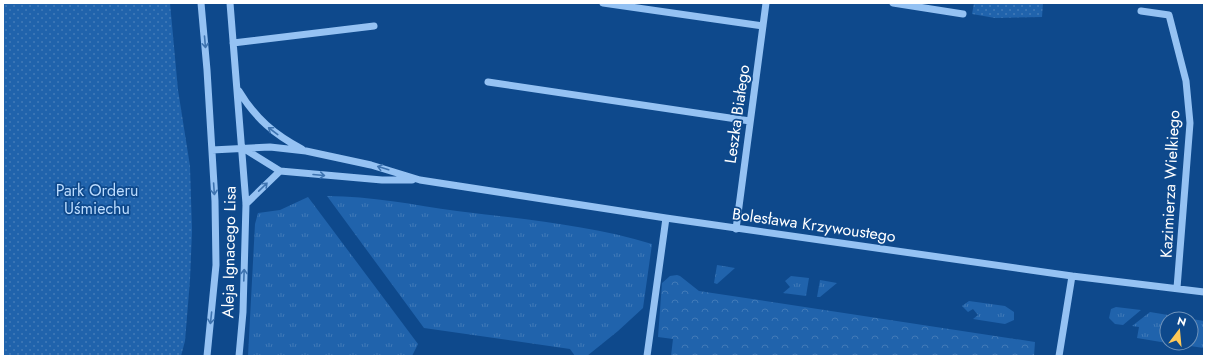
<svg xmlns="http://www.w3.org/2000/svg" width="1207" height="359" font-family="Jost,sans-serif">
	<style>
		.grass { fill: url(#grass-tufts) }
		.forest { fill: url(#forest-crowns) }
		.park { fill: url(#park-dots) }
		.lines { fill: none; stroke-linecap: round; stroke-linejoin: round }
		.minor { stroke: #95c2f3; stroke-width: 7 }
		.oneway { stroke: #3d73b0 }
		.labels { text-anchor: middle; dominant-baseline: central; stroke-width: 3.5; stroke-linejoin: round; paint-order: stroke }
		.street-label { font-size: 16px; fill: #fff; stroke: #0e498c }
		.park-label { font-size: 16px; fill: #bcdcfe; stroke: #0e498c }
	</style>
	<defs>
		<pattern id="grass-tufts" width="24" height="20" patternUnits="userSpaceOnUse"><rect width="24" height="20" fill="#2063ac"/><path d="M3 7l-1-3M5 7V3M7 7l1-3M15 17l-1-3M17 17v-4M19 17l1-3" fill="none" stroke="#417ab8"/></pattern>
		<pattern id="forest-crowns" width="20" height="18" patternUnits="userSpaceOnUse"><rect width="20" height="18" fill="#2063ac"/><path d="M2 6a3 3 0 1 1 6 0M12 15a3 3 0 1 1 6 0" fill="none" stroke="#417ab8"/></pattern>
		<pattern id="park-dots" width="8" height="8" patternUnits="userSpaceOnUse"><rect width="8" height="8" fill="#2063ac"/><path d="M2 2h.1M6 6h.1" fill="none" stroke="#417ab8" stroke-width="1.8" stroke-linecap="round"/></pattern>
	</defs>
	<rect width="100%" height="100%" fill="#0e498c"/>
	<path class="grass" d="M 327,196 C 371,196 414,205 457,211 C 522,219 589,225 652,244 L 643,308 L 618,331 L 587,356 L 575,356 L 570,349 L 424,328 Z
		M 308,197 L 418,344 L 412,356 L 248,356 L 255,224 L 258,213 L 280,210 Z
		M 717,265 L 735,268 L 717,284 L 714,283 Z
		M 791,276 L 809,278 L 806,296 L 783,293 L 790,287 L 785,281 Z
		M 820,280 L 837,283 L 820,297 L 817,297 Z
		M 969,301 L 1005,306 L 1014,312 L 1014,320 L 1005,324 L 973,319 L 978,315 L 973,309 L 968,312 L 962,306 Z
		M 1116,307 L 1141,310 L 1123,325 L 1115,324 L 1109,318 L 1111,309 Z
		M 1150,312 L 1204,321 L 1204,348 L 1169,343 L 1191,343 L 1191,319 L 1167,319 L 1167,343 L 1137,338 L 1139,327 L 1132,326 Z"/>
	<path class="forest" d="M 677,275 L 680,276 L 699,291 L 1035,342 L 1034,356 L 671,356 L 673,339 L 658,337 L 662,283 L 670,276 Z"/>
	<path class="park" d="M 3,3 L 170,3 L 178,90 L 190,166 L 192,231 L 190,280 L 185,341 L 181,356 L 3,356 Z
		M 974,3 L 1043,3 L 1042,17 L 995,18 L 972,14 Z"/>
	<g class="lines">
		<path class="minor" d="M 201,3 L 207,70 L 215,201 L 216,265 L 207,356
			M 230,3 L 246,204 L 243,312 L 239,356
			M 603,3 L 763,26
			M 893,3 L 963,14
			M 1141,11 L 1169,15 L 1186,81 L 1190,123 L 1177,288
			M 233,43 L 374,26
			M 488,82 L 750,121
			M 239,91 C 255,118 275,135 302,149
			M 243,148 L 280,171 L 382,180 L 412,180
			M 212,150 L 270,147 L 306,151 L 371,165 L 420,180 L 666,218 L 1072,276 L 1204,292
			M 246,204 L 280,171
			M 736,229 L 766,3
			M 647,356 L 666,218
			M 1059,356 L 1072,276"/>
	</g>
	<defs><path id="oneway-shaft" d="M-6 0H5M1.5-3L5.5 0L1.5 3" fill="none" stroke-width="1.6" stroke-linecap="round" stroke-linejoin="round"/></defs>
	<g class="oneway">
		<use href="#oneway-shaft" transform="translate(205 42) rotate(85)"/>
		<use href="#oneway-shaft" transform="translate(273 131) rotate(-143)"/>
		<use href="#oneway-shaft" transform="translate(383 168) rotate(-163)"/>
		<use href="#oneway-shaft" transform="translate(319 175) rotate(5)"/>
		<use href="#oneway-shaft" transform="translate(263 187) rotate(-44)"/>
		<use href="#oneway-shaft" transform="translate(214 189) rotate(86)"/>
		<use href="#oneway-shaft" transform="translate(244 275) rotate(-88)"/>
		<use href="#oneway-shaft" transform="translate(211 318) rotate(96)"/>
	</g>
	<g class="labels">
		<g class="street-label">
			<text transform="translate(737 114) rotate(-82)">Leszka Białego</text>
			<text transform="translate(1170 184) rotate(-87)">Kazimierza Wielkiego</text>
			<text transform="translate(814 225) rotate(8)">Bolesława Krzywoustego</text>
			<text transform="translate(229 252) rotate(-89)">Aleja Ignacego Lisa</text>
		</g>
		<g class="park-label">
			<text x="97" y="190">Park Orderu<tspan x="97" dy="18">Uśmiechu</tspan></text>
		</g>
	</g>
	<rect width="1207" height="359" fill="none" stroke="#ffffff" stroke-width="8"/>
	<g transform="translate(1179 331) rotate(16)"><circle r="19" fill="#0e498c" stroke="#6e92ba"/>
	<path d="M0-3L7 15L0 10L-7 15Z" fill="#ffc957"/>
	<text y="-6" font-size="11" font-weight="bold" text-anchor="middle" fill="#ffffff">N</text>
	</g>
</svg>
